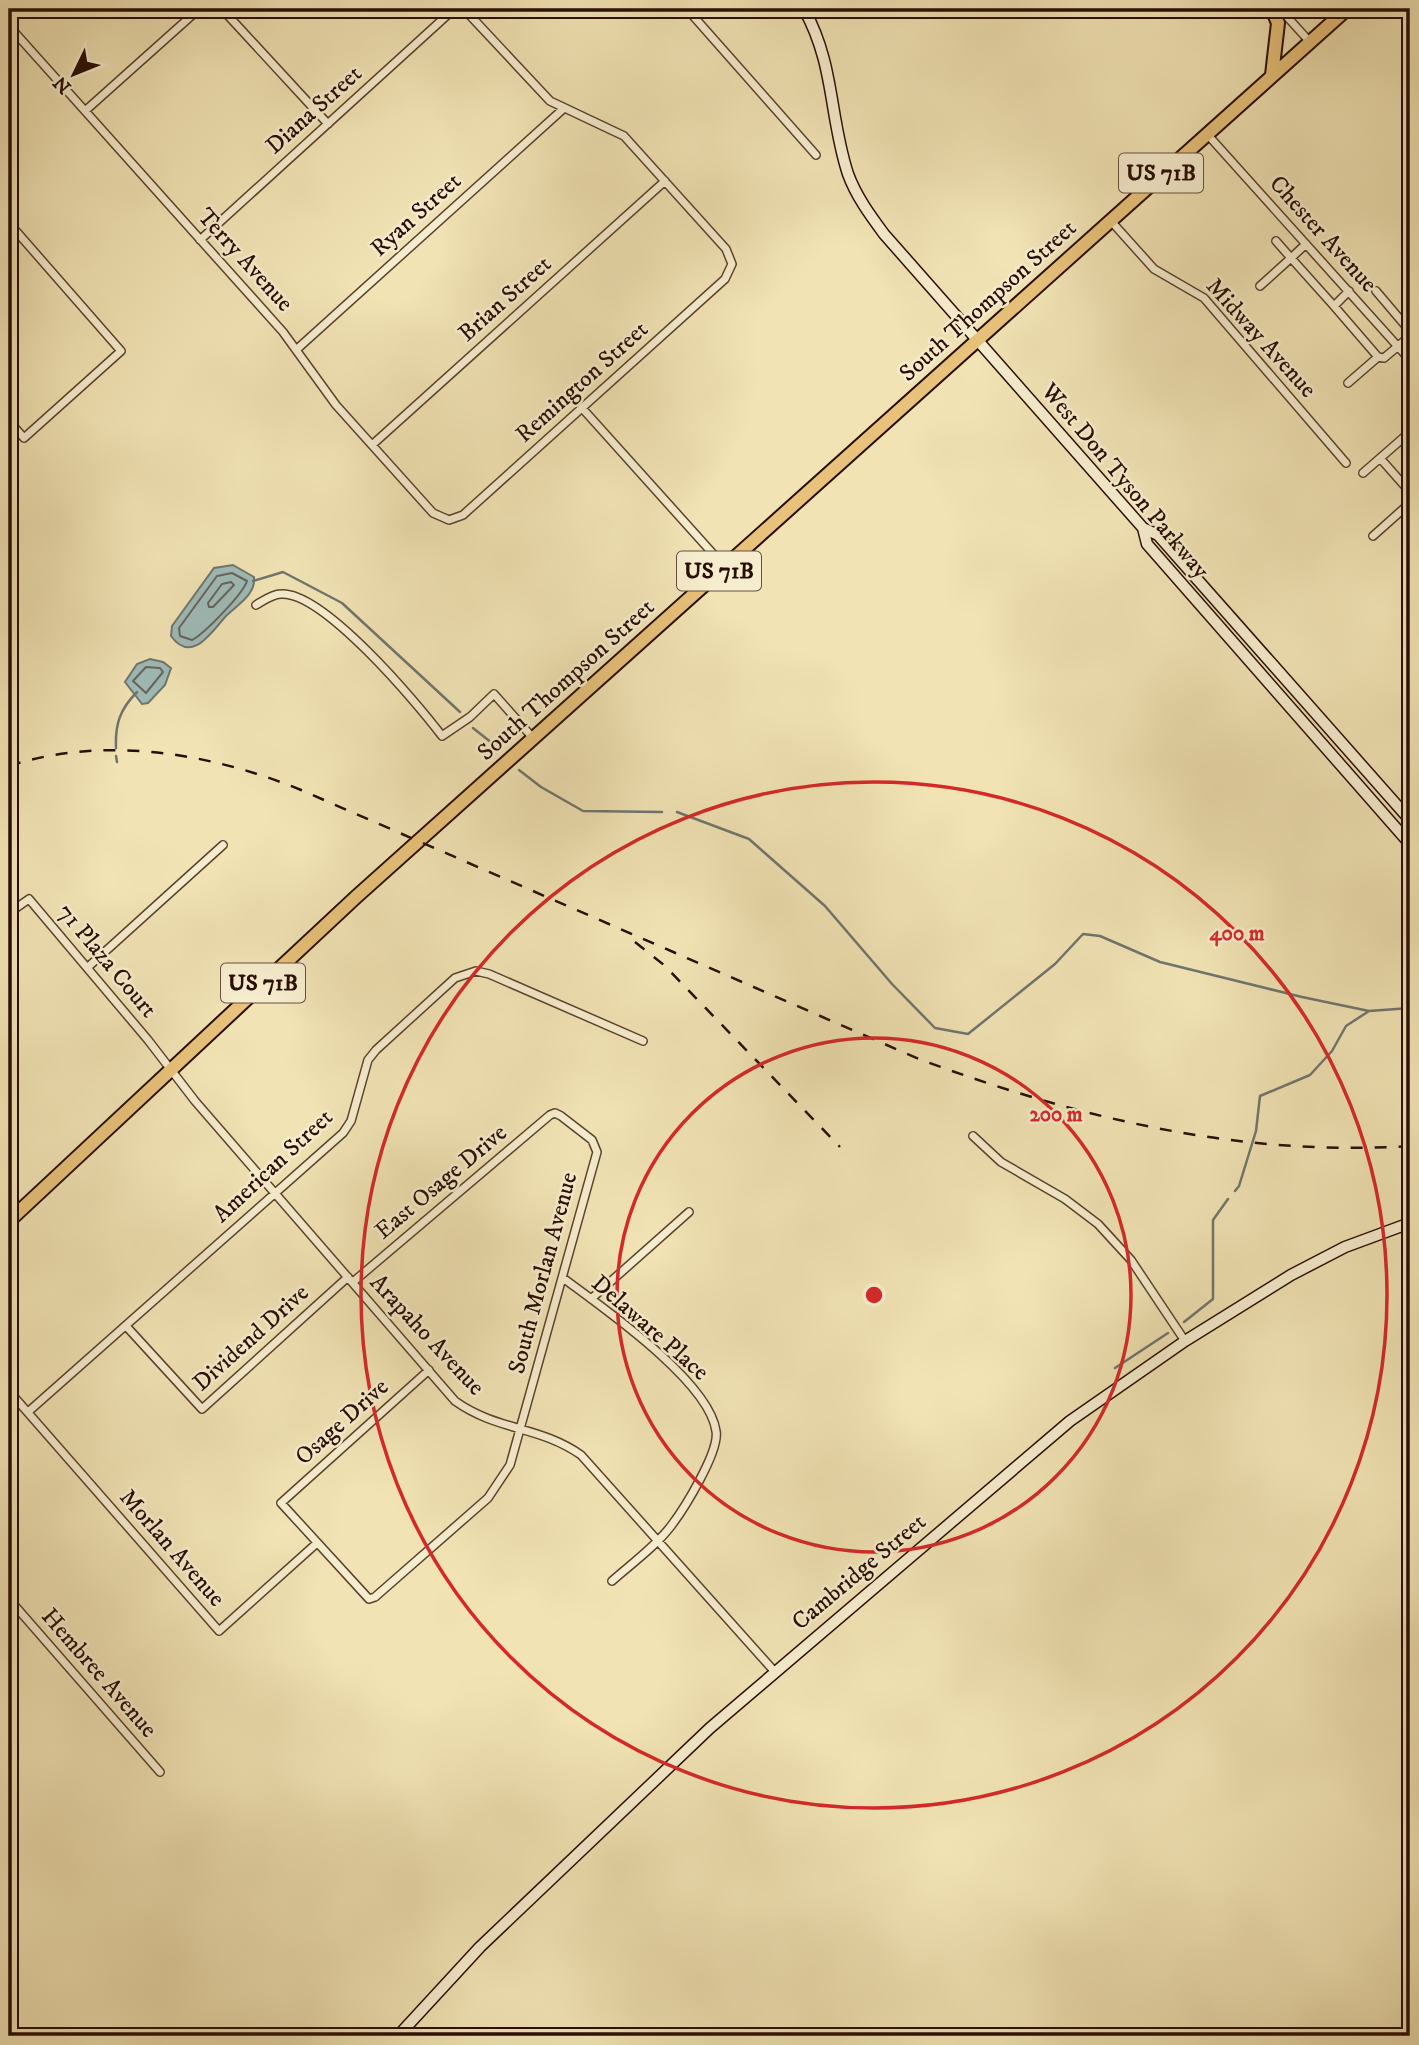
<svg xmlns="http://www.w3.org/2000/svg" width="1419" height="2045" font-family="'IM FELL DW Pica',serif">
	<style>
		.water { fill: #9fbbb8; stroke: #6f756f; stroke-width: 2 }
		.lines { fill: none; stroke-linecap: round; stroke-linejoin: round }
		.shore { stroke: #64645d; stroke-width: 2 }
		.stream { stroke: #6f756f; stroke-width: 2.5 }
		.street-casing { stroke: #5a422e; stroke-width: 10 }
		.secondary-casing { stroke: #280d02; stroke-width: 13 }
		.highway-casing { stroke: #280d02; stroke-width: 16 }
		.street { stroke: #f6edce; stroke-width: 7 }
		.secondary { stroke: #f6edce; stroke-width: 10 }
		.highway { stroke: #e8c27a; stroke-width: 12 }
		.rail { stroke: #280d02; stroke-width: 2.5; stroke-dasharray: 12 12; stroke-linecap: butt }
		.ring { fill: none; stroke: #d62828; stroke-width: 3.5 }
		.labels { text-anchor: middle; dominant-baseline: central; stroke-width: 5; stroke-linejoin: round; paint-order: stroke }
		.shield { fill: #f6edce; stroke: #66503f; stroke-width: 2 }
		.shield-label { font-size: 23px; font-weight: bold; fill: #280d02 }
		.street-label { font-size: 24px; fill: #280d02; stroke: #f6edce }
		.centre { fill: #d62828; stroke: #f6edce; stroke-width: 3.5 }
		.ring-label { font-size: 21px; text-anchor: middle; font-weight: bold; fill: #d62828; stroke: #f6edce; stroke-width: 5; stroke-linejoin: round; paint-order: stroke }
	</style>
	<rect width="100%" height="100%" fill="#f1e3b4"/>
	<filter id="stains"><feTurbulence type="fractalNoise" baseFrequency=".00286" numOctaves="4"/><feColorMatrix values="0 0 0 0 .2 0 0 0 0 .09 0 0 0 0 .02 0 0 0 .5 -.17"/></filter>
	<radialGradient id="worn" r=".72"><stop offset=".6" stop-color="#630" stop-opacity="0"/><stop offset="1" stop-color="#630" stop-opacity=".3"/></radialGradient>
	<path class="water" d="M 233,565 L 254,577 C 256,595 237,605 226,616 C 212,631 192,665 171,636 L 172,626 L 214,568 Z
		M 150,659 L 163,662 L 171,668 L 165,685 L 148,703 L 142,704 L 125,682 L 137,664 Z"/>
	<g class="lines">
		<path class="shore" d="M 232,573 L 247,581 C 243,594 204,634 192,640 L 180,636 L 179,628 L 217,576 Z
			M 231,582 L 234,585 L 213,607 L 209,607 L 208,603 L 222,584 Z
			M 146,667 L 160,668 L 163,672 L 146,693 L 133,681 Z"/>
		<path class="stream" d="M 253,581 L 283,572 L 342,603 L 460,712
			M 473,728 L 497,747
			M 116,748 C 115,724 120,709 137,692
			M 116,756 L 117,762
			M 519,770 L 541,787 L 583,811 L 662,812
			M 677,812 L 749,839 L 825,906 L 892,984 L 935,1028 L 968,1034 L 1055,964 L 1083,934 L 1100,936 L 1160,962 L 1302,997 L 1369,1011 L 1410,1008
			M 1235,1191 L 1239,1186 L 1256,1131 L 1260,1096 L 1310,1075 L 1332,1051 L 1346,1026 L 1369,1011
			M 1184,1322 L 1213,1299 L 1213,1220 L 1228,1199
			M 1115,1368 L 1168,1333"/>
		<defs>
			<path id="street" d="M 222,9 L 328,124
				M 687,9 L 816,155
				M 1280,9 L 1310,42
				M 9,26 L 283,332 L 336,405 L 433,513 L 449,520 L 463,515 L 725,279 L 732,264 L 726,249 L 624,136 L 550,101 L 464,9
				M 85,111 L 199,9
				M 1207,134 L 1410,360
				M 1110,220 L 1154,269 L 1204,298 L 1346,463
				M 9,223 L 121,351 L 24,438 L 9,421
				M 200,240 L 454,9
				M 1276,241 L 1291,258 L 1306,244
				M 1260,286 L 1291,258 L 1334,306 L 1349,291
				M 1376,291 L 1410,331
				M 1334,306 L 1378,357 L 1384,358 L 1410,336
				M 296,350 L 562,110
				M 1348,383 L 1378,357
				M 582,408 L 724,566
				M 372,445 L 665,181
				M 1380,458 L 1410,492
				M 1363,473 L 1410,432
				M 1373,536 L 1410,503
				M 256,605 C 263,601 272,594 281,594 C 323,591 417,703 442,736 L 470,717 L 494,694 L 533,738
				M 9,913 L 29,899 L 148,1040 L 195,1101 L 455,1401 C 497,1431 540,1426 581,1455 L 775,1672
				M 88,967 L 223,845
				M 973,1136 L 1001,1162 L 1065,1199 L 1098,1224 L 1131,1260 L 1185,1341
				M 563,1278 C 603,1308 709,1381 716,1431 C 720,1451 684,1509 671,1526 C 655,1547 631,1564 612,1581
				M 353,1282 L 550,1115 L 555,1113 L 561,1116 L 592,1140 L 597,1152 L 510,1465 L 488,1498 L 375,1597 L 369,1599 L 281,1503 L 429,1370
				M 591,1299 L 689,1212
				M 126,1326 L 202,1409 L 348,1277
				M 9,1391 L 219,1631 L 317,1543
				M 28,1412 L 343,1133 L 351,1121 L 368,1060 L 376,1050 L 455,978 L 476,971 L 489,974 L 643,1041
				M 9,1599 L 160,1772"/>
			<path id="secondary" d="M 804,9 C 835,65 829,116 848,174 C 856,196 870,215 884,234 L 1143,528 L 1147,544 L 1410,844
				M 1143,528 L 1158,535 L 1410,820
				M 398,2036 L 480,1947 L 710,1728 L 1070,1421 L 1185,1341 L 1291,1275 L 1345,1247 L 1410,1223
				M 1403,2036 L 1410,2030"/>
			<path id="highway" d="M 1272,9 L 1278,23 L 1272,75
				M 9,1221 L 356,897 L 1347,9"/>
		</defs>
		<use href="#street" class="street-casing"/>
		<use href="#secondary" class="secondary-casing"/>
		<use href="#highway" class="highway-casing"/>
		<use href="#street" class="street"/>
		<use href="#secondary" class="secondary"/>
		<use href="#highway" class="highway"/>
		<path class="rail" d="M 9,766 C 104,735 211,753 301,790 L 919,1059 C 1077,1118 1241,1157 1410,1146
			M 635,942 L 664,965 L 840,1147"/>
	</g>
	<g class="ring">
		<circle cx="874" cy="1295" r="257"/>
		<circle cx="874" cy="1295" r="513"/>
	</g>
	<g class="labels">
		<g class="shield">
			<rect x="1119" y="153.5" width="84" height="39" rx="5"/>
			<rect x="677" y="551.5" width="84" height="39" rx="5"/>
			<rect x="221" y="963.5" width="84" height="39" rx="5"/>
		</g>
		<g class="shield-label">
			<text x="1161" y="173">US 71B</text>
			<text x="719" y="571">US 71B</text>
			<text x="263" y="983">US 71B</text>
		</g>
		<g class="street-label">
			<text transform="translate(314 110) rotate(-42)">Diana Street</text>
			<text transform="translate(416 215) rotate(-42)">Ryan Street</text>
			<text transform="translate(1323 234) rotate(48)">Chester Avenue</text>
			<text transform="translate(245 260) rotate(48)">Terry Avenue</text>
			<text transform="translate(505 299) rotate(-42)">Brian Street</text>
			<text transform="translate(988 301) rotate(-42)">South Thompson Street</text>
			<text transform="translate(1261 338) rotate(48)">Midway Avenue</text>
			<text transform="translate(582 382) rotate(-42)">Remington Street</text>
			<text transform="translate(1125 481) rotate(50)">West Don Tyson Parkway</text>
			<text transform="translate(566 680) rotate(-42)">South Thompson Street</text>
			<text transform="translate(107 961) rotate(50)">71 Plaza Court</text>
			<text transform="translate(273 1166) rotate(-43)">American Street</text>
			<text transform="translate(441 1182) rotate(-40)">East Osage Drive</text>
			<text transform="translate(543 1273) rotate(-75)">South Morlan Avenue</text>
			<text transform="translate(650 1328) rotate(41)">Delaware Place</text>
			<text transform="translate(427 1335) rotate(47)">Arapaho Avenue</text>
			<text transform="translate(251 1338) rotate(-42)">Dividend Drive</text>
			<text transform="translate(342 1422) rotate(-42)">Osage Drive</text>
			<text transform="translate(172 1548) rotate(49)">Morlan Avenue</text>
			<text transform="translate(859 1572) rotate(-40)">Cambridge Street</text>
			<text transform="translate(99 1673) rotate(49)">Hembree Avenue</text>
		</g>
	</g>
	<circle cx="874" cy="1295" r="10" class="centre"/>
	<g class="ring-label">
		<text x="1237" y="940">400 m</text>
		<text x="1056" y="1121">200 m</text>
	</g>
	<rect width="1419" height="2045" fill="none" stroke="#f1e3b4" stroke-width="35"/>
	<rect x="10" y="10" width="1398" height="2024" fill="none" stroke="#280d02" stroke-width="3.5"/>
	<rect x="18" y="18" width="1384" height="2010" fill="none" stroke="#280d02" stroke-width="2"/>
	<g transform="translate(74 74) rotate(227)" stroke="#f6edce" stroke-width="5" paint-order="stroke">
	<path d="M0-5L12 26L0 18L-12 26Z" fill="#280d02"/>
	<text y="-10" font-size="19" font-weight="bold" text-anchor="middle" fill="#280d02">N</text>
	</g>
	<rect width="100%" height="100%" filter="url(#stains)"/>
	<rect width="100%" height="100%" fill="url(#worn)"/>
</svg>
